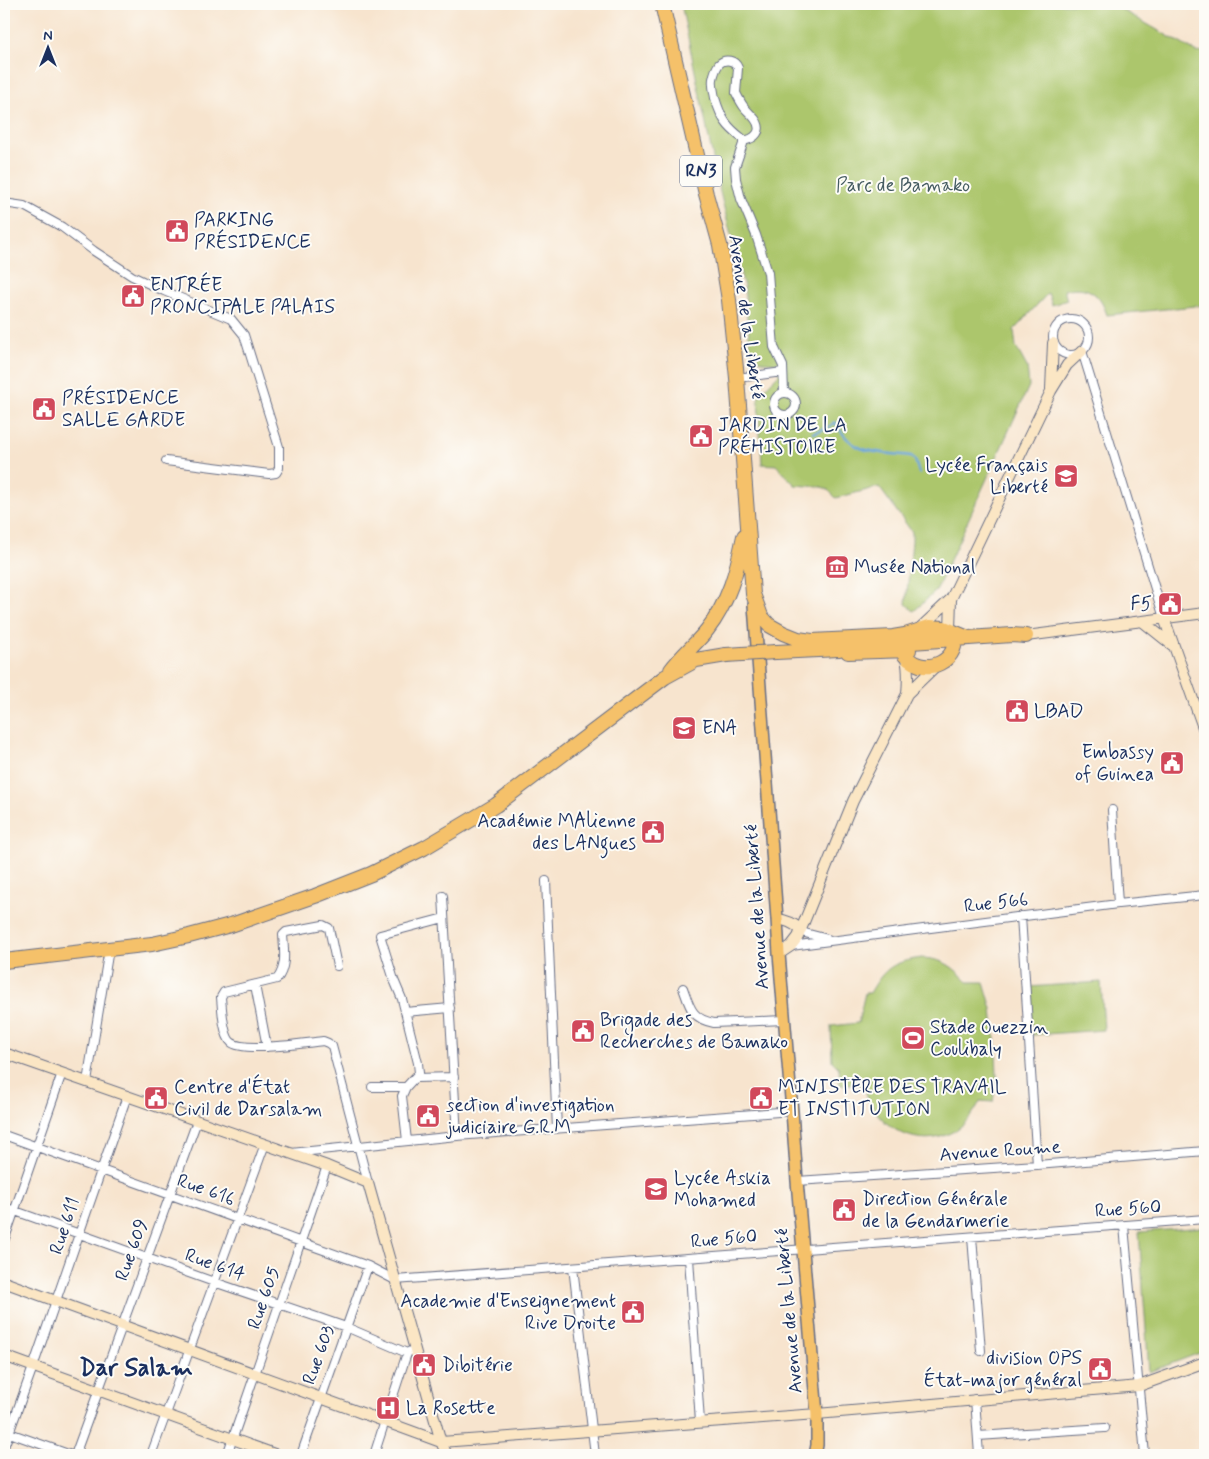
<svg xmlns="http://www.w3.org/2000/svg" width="1209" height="1459" font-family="Mynerve,sans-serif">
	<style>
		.green { fill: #acc66c; stroke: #647a65 }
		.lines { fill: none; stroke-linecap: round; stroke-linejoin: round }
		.stream { stroke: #6ca6dc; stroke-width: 2.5 }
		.street-casing { stroke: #686e85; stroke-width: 10 }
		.secondary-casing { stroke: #686e85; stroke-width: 12 }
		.primary-casing { stroke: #686e85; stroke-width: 14 }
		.highway-casing { stroke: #686e85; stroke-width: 16 }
		.street { stroke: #fff; stroke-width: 8 }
		.secondary { stroke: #fbe6c4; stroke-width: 10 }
		.primary { stroke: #f5c16b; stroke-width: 11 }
		.highway { stroke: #f5c16b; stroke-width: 14 }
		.highway-bridge-casing { stroke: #686e85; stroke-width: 16; stroke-linecap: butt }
		.highway-bridge { stroke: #f5c16b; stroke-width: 14 }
		.labels { text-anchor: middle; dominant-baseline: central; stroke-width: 4; stroke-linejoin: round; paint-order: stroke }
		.shield { fill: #fdfcf7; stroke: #5f6c8c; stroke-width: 1 }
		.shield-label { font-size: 18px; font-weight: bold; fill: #1b2f5e }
		.park-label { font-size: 19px; fill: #465c62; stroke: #fdfcf7 }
		.poi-label { font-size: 19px; fill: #1b2f5e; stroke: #fdfcf7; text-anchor: start }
		.street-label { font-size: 19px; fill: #1b2f5e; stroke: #fdfcf7 }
		.district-label { font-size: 24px; font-weight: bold; fill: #1b2f5e; stroke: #fdfcf7 }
	</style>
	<rect width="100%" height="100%" fill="#fdfcf7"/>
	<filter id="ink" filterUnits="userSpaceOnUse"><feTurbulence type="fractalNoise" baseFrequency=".02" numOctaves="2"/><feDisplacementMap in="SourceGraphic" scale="10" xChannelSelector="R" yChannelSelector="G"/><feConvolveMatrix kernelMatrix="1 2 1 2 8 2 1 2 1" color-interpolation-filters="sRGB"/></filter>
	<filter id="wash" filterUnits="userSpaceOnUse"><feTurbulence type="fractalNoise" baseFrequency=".0096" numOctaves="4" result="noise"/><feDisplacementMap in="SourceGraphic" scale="20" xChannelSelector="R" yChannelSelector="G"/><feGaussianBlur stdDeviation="1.12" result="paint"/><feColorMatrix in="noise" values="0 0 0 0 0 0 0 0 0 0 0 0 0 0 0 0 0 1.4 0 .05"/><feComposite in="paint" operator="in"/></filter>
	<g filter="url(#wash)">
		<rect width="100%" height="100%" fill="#f7e4ce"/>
		<path class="green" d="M 681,4 L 1112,4 L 1196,52 L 1205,53 L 1205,305 L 1107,315 C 1100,293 1087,284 1064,290 L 1067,300 L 1052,305 L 1048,293 L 1014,330 L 1016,347 L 1027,367 L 1029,386 L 936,591 L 914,611 L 906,604 L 912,541 L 912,532 L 879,487 L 836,498 L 827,489 L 822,487 L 795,485 L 776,465 L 762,464 L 758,399 L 761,392 L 779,374 L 778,363 L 763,362 L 757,359 L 753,356 L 750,346 L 744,287 L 720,192 Z
			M 922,958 C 945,959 953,967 968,982 L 984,982 L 992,1009 L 996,1050 L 997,1076 L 993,1102 L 980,1101 C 956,1152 898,1150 870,1103 C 867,1098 866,1091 864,1085 L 840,1085 L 839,1068 L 832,1061 L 831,1026 L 858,1023 L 865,993 L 870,993 C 885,967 893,962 922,958 Z
			M 1101,982 L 1104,1030 L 1032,1035 L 1028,987 Z
			M 1205,1227 L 1205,1351 L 1149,1372 L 1139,1232 Z"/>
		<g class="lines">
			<path class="stream" d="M 813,433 L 829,427 L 835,422 C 854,457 876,451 911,456 L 915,460 L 919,473"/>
		</g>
	</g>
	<g filter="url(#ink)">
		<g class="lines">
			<defs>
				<path id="street" d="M 743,141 C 755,139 764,131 755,119 C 752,115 747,111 744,107 C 741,103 738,97 736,93 L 738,68 C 735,60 725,58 719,64 C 716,68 714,74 713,79 C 712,85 714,92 715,98 C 721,118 726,126 743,139 L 743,144 L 735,167 L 736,179 L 741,199 L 756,235 L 768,273 L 774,347 L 783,366 L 784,392
					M 4,203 L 24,206 L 62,227 L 94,251 L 132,276 L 164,291 L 231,319 L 244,335 L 279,447 L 279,468 L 276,473 L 269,474 L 166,461
					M1053 337a18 18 0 1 1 36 0a18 18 0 1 1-36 0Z
					M 1082,351 L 1164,618
					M 737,378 L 783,372
					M774 404a11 11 0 1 1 22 0a11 11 0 1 1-22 0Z
					M 1112,810 L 1118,904
					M 546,881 L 557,1129
					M 443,896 L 457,1136
					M 1021,916 L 1037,1165
					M 800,929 L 805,933 L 828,939
					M 791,946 L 1118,904 L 1205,895
					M 337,966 L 329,928 L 323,925 L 286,932 L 283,935 C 284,950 287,967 277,979 L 224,992 L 221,997 C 222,1008 223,1035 231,1042 C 243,1053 305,1043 323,1041 L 328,1043 L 332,1046 L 368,1183
					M 255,985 L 267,1047
					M 683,988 C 690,1008 692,1019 714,1023 L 784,1020
					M 405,1012 L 450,1008
					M 416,1078 L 454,1077
					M 87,1082 L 109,949
					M 372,1087 L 406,1087
					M 4,1135 L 368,1266 L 395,1280 L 1205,1219
					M 407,1141 L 402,1096 L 406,1087 L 419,1073 L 418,1063 L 402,999 L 394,980 L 380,935 L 444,918
					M 291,1153 L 457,1136 L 792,1111
					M 797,1181 L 1037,1165 L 1205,1151
					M 4,1207 L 214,1282 L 346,1327 L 407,1353 L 414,1349
					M 1124,1226 L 1145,1455
					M 972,1237 L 981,1351
					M 4,1241 L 62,1073
					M 689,1258 L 700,1422
					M 573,1267 L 595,1455
					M 975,1399 L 979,1455
					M 4,1431 L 71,1455
					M 978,1436 L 1105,1428
					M 4,1447 L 33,1367 L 127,1096
					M 75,1455 L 197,1121
					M 151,1455 L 265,1144
					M 227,1455 L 327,1166
					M 301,1455 L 368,1266
					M 374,1455 L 407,1353"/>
				<path id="secondary" d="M 1051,389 L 1053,343
					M 1164,618 L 1205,733
					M 1142,621 L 1172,645
					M 919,629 L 951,599
					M 950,630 L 951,599 L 1051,391 L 1067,365 L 1082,351
					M 1026,636 L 1205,613
					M 906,659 C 909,671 908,682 907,694
					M 777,919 C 787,920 793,923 800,929
					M 779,954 L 791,946 L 798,937 L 853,801 L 907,694 L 937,665
					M 4,1053 L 327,1166 L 368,1183 L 441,1442 L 447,1455
					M 4,1282 L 441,1442 L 817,1414 L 1139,1386 L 1205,1362
					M 4,1356 L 277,1455"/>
				<path id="primary" d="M 754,605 L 777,919 L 779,954 L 792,1111 L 797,1181 L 817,1414 L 817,1445 L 815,1455"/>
				<path id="highway" d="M 662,4 L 706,194 L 720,245 L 729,300 L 737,378 L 753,594 L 761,616 L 769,625 L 783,633 L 798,639 L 812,641 L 893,637 L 905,635 L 930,627 L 944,628 L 968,638
					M 897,643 L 1012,635 L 1026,636
					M 901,650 C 922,685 967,656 951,632
					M 776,652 L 839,649 L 851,646 L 858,645
					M 848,652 L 909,650
					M 671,670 C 682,655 696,644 707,630 C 729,602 737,570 744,536
					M 4,961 L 152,944 L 189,936 L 234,924 L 315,896 L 371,874 L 424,848 L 496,805 L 665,677 L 696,660 L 726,655"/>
			</defs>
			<use href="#street" class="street-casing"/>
			<use href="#secondary" class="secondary-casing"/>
			<use href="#primary" class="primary-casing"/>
			<use href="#highway" class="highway-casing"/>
			<use href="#street" class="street"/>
			<use href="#secondary" class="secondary"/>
			<use href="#primary" class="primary"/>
			<use href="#highway" class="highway"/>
			<defs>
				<path id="highway-bridge" d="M 726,655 L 776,652"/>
			</defs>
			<use href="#highway-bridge" class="highway-bridge-casing"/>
			<use href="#highway-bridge" class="highway-bridge"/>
		</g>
	</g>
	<defs>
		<symbol id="civic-square" viewBox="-11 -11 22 22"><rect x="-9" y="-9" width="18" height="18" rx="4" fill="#d1495b" stroke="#fdfcf7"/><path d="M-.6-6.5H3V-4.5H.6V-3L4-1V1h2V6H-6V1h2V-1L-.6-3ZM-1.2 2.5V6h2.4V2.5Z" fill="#fff"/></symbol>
		<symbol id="university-square" viewBox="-11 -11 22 22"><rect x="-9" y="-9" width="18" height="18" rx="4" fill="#d1495b" stroke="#fdfcf7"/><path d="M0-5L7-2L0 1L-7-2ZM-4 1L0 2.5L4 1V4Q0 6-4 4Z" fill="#fff"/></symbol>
		<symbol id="museum-square" viewBox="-11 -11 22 22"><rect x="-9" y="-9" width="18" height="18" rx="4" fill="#d1495b" stroke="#fdfcf7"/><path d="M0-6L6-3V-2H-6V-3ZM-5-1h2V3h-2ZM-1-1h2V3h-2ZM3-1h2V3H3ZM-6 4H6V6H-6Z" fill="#fff"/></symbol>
		<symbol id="school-square" viewBox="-11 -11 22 22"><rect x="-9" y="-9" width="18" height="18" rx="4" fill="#d1495b" stroke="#fdfcf7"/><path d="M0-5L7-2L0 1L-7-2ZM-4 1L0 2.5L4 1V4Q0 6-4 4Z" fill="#fff"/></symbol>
		<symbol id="stadium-square" viewBox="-11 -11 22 22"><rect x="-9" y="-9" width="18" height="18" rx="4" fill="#d1495b" stroke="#fdfcf7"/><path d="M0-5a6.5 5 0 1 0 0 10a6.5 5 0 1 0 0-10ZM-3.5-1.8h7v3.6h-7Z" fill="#fff"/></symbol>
		<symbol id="hospital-square" viewBox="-11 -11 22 22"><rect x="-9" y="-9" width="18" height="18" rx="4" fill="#d1495b" stroke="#fdfcf7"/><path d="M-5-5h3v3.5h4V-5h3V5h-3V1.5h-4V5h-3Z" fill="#fff"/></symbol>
	</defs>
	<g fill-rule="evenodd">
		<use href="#civic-square" x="163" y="217" width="28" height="28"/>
		<use href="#civic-square" x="119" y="282" width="28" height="28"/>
		<use href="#civic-square" x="30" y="395" width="28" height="28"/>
		<use href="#civic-square" x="687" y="422" width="28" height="28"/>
		<use href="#university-square" x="1052" y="462" width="28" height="28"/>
		<use href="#museum-square" x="823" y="553" width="28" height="28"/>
		<use href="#civic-square" x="1156" y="590" width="28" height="28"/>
		<use href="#civic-square" x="1003" y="697" width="28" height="28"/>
		<use href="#school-square" x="670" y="714" width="28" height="28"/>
		<use href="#civic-square" x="1158" y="749" width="28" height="28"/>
		<use href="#civic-square" x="639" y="818" width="28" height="28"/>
		<use href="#civic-square" x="569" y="1017" width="28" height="28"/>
		<use href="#stadium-square" x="899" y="1024" width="28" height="28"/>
		<use href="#civic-square" x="142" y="1084" width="28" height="28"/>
		<use href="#civic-square" x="747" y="1084" width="28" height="28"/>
		<use href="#civic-square" x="414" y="1102" width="28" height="28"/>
		<use href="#school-square" x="642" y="1175" width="28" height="28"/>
		<use href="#civic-square" x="830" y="1196" width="28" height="28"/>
		<use href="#civic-square" x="619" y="1298" width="28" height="28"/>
		<use href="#civic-square" x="410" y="1351" width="28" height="28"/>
		<use href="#civic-square" x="1086" y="1355" width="28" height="28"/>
		<use href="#hospital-square" x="374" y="1394" width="28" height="28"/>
	</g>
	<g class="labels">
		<rect class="shield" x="680" y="155.5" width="42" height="31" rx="4"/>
		<g class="shield-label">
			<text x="701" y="171">RN3</text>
		</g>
		<g class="park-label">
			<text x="903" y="185">Parc de Bamako</text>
		</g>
		<g class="poi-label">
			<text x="194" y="220">PARKING<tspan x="194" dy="22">PRÉSIDENCE</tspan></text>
			<text x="150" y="285">ENTRÉE<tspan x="150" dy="22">PRONCIPALE PALAIS</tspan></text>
			<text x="62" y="398">PRÉSIDENCE<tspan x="62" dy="22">SALLE GARDE</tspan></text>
			<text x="718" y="425">JARDIN DE LA<tspan x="718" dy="22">PRÉHISTOIRE</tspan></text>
			<text x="1048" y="465" text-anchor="end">Lycée Français<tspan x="1048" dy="22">Liberté</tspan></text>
			<text x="854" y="567">Musée National</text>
			<text x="1152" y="604" text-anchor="end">F5</text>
			<text x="1034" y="711">LBAD</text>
			<text x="702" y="728">ENA</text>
			<text x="1154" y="752" text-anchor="end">Embassy<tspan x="1154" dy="22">of Guinea</tspan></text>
			<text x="636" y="821" text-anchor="end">Académie MAlienne<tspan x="636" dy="22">des LANgues</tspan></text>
			<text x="600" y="1020">Brigade des<tspan x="600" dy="22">Recherches de Bamako</tspan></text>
			<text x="930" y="1027">Stade Ouezzin<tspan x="930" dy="22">Coulibaly</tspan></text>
			<text x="174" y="1087">Centre d'État<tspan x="174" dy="22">Civil de Darsalam</tspan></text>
			<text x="778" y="1087">MINISTÈRE DES TRAVAIL<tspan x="778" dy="22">ET INSTITUTION</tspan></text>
			<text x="446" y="1105">section d'investigation<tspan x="446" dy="22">judiciaire G.R.M</tspan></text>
			<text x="674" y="1178">Lycée Askia<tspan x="674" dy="22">Mohamed</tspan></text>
			<text x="862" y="1199">Direction Générale<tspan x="862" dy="22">de la Gendarmerie</tspan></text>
			<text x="616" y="1301" text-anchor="end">Academie d'Enseignement<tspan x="616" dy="22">Rive Droite</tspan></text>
			<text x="1082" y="1358" text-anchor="end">division OPS<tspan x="1082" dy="22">État-major général</tspan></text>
			<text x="442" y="1365">Dibitérie</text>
			<text x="406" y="1408">La Rosette</text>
		</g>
		<g class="street-label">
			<text transform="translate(746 317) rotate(82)">Avenue de la Liberté</text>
			<text transform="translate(996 903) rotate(-7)">Rue 566</text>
			<text transform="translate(757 907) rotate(-94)">Avenue de la Liberté</text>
			<text transform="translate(1000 1151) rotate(-4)">Avenue Roume</text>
			<text transform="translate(206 1190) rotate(20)">Rue 616</text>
			<text transform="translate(1128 1209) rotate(-4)">Rue 560</text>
			<text transform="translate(65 1226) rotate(-71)">Rue 611</text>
			<text transform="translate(724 1239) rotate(-5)">Rue 560</text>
			<text transform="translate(132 1250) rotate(-70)">Rue 609</text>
			<text transform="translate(215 1265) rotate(20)">Rue 614</text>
			<text transform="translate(264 1298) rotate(-71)">Rue 605</text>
			<text transform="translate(789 1311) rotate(-95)">Avenue de la Liberté</text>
			<text transform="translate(319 1355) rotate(-70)">Rue 603</text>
		</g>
		<g class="district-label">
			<text x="136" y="1368">Dar Salam</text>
		</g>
	</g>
	<rect width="1209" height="1459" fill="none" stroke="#fdfcf7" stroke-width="20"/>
	<g transform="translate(48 48)" stroke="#fdfcf7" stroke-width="4" paint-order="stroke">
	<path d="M0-4L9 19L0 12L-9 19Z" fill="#1b2f5e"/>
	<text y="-8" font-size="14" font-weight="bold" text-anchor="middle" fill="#1b2f5e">N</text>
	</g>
</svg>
